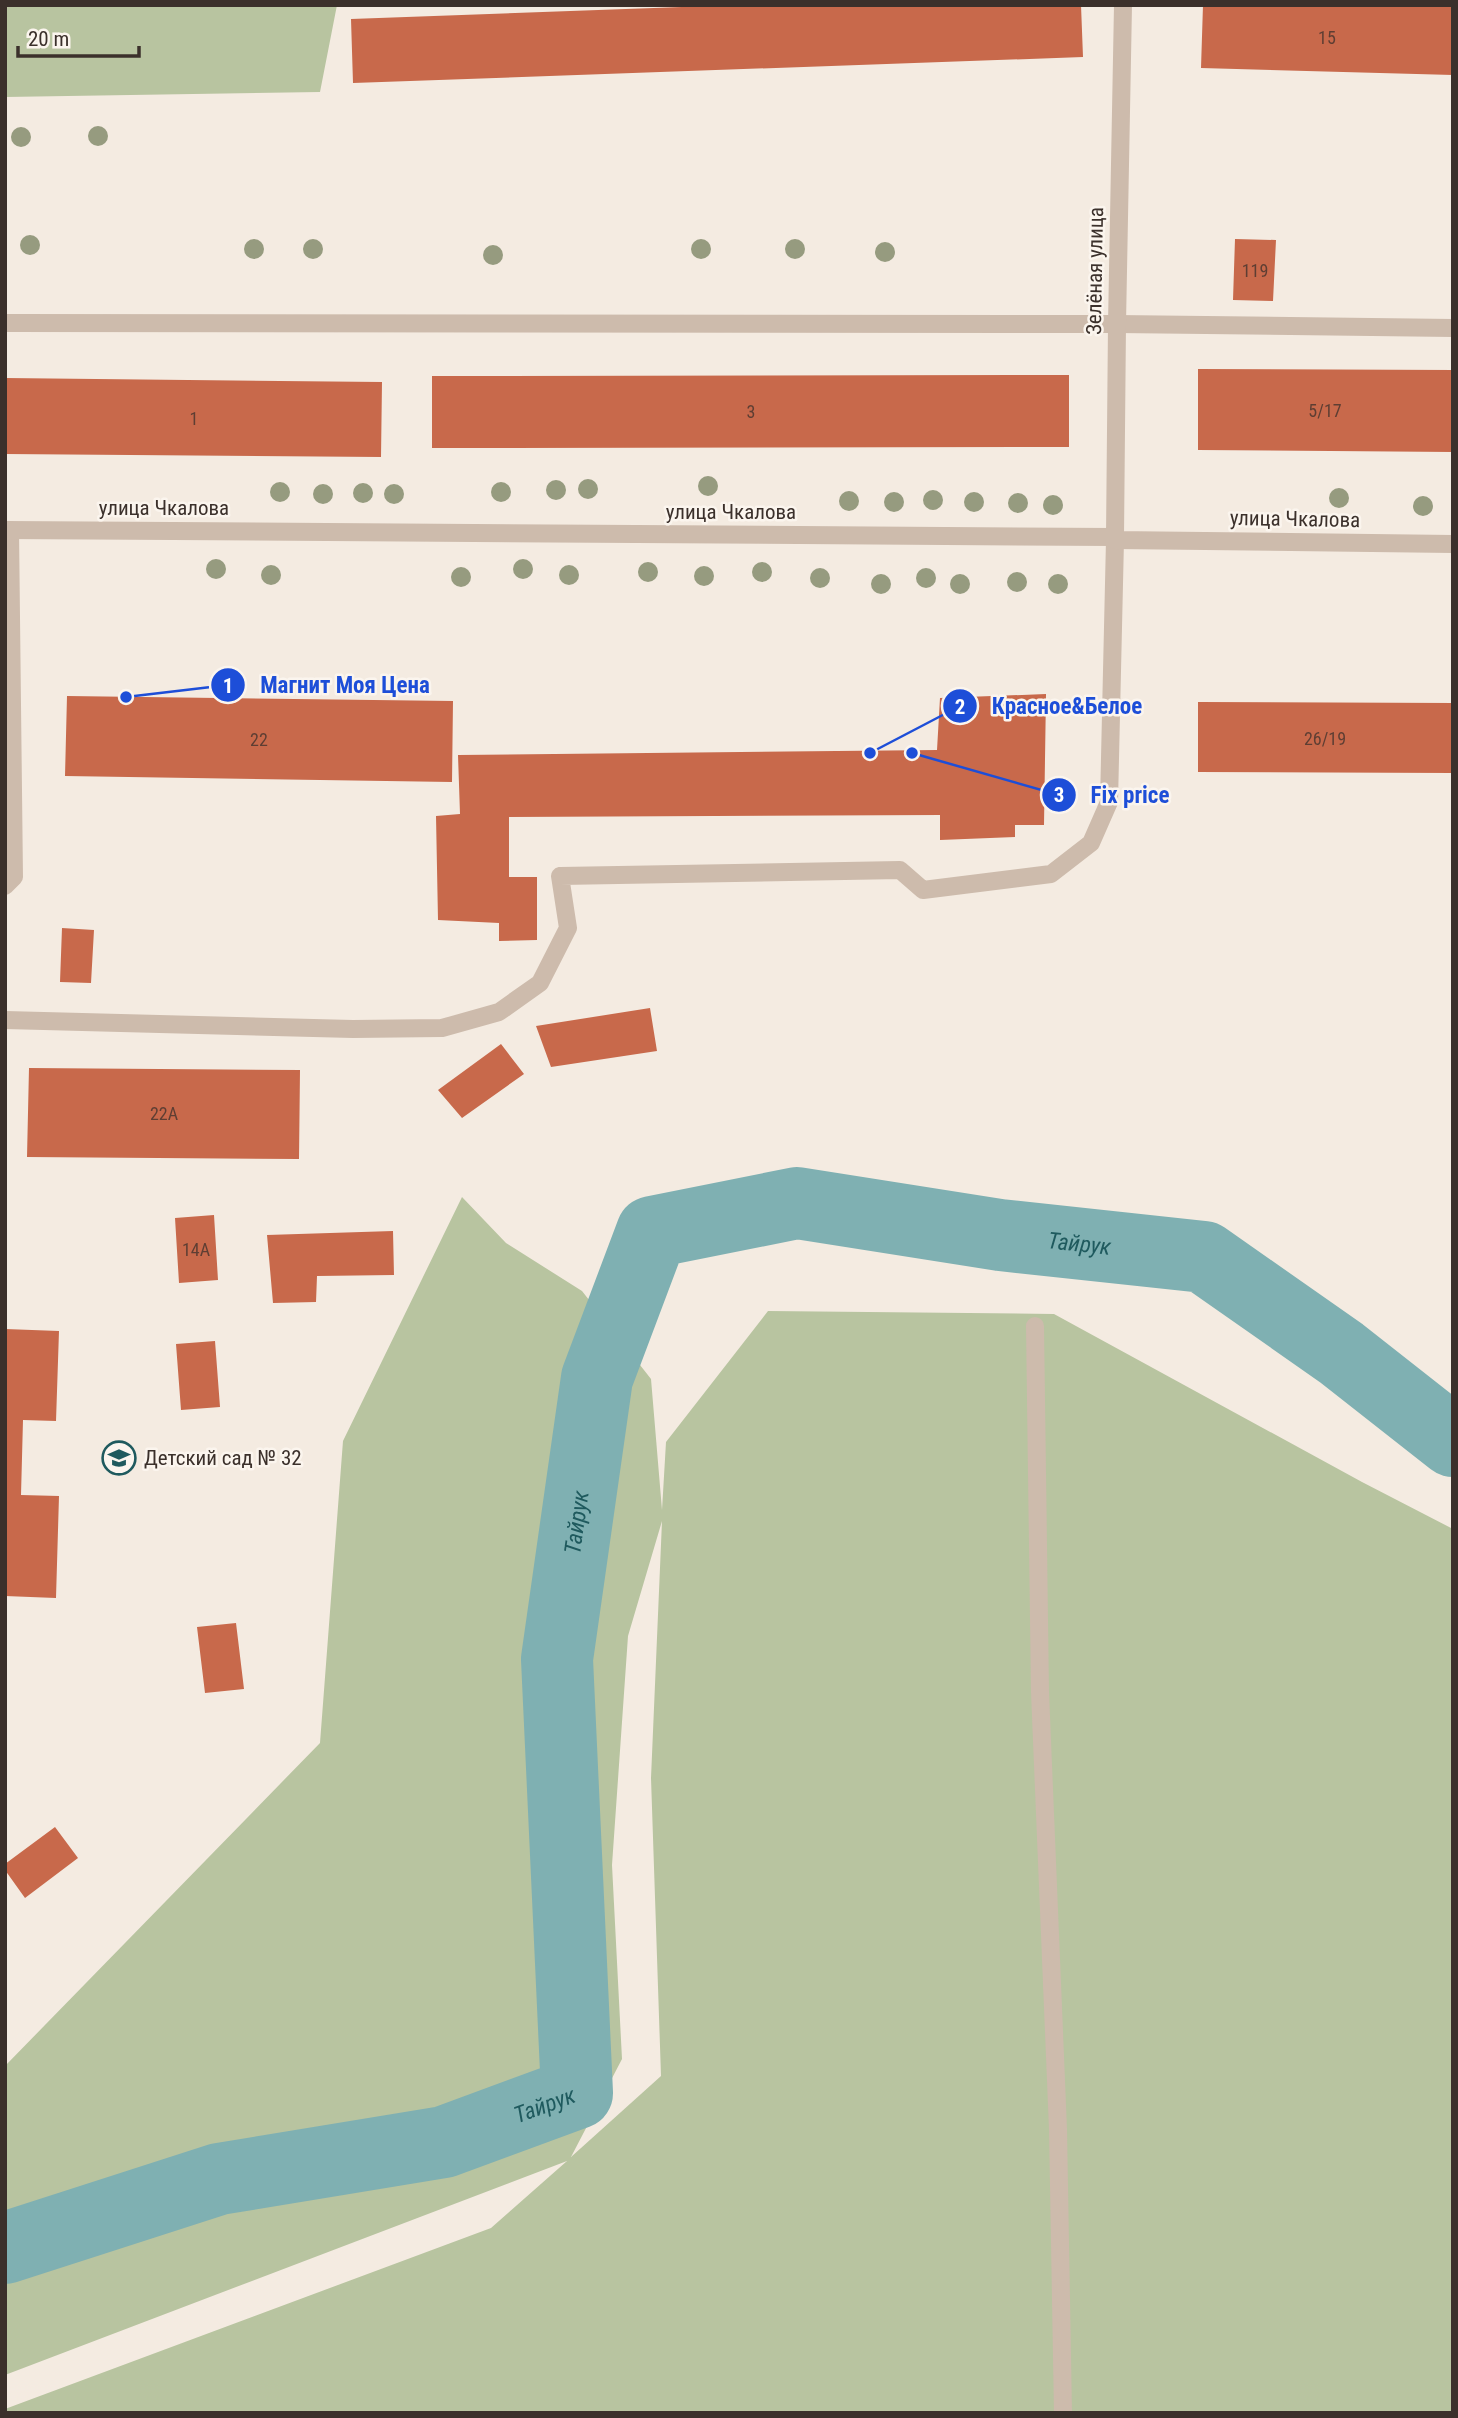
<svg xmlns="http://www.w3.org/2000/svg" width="1458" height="2418" font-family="'Roboto Condensed',sans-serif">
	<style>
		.green { fill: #b8c4a0; fill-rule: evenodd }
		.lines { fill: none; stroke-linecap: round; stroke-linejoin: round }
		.river { stroke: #7fb0b2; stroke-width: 72 }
		.building { fill: #c8694b }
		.service { stroke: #cdbbac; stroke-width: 18 }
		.minor { stroke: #cdbbac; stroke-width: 18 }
		.tree { fill: #969b7f }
		.labels { text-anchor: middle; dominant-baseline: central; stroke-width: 5; stroke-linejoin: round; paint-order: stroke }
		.number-label { font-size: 18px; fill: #5e3e33 }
		.street-label { font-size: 21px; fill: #3b302b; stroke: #fbf5ee }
		.poi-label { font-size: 21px; fill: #3b302b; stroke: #fbf5ee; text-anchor: start }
		.water-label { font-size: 23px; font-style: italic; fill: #1f5a5e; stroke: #fbf5ee }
		.leader { fill: none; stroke: #1d4ed8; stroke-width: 2.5 }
		.callout-dot { fill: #1d4ed8; stroke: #fbf5ee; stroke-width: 2.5 }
		.mark-label { font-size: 21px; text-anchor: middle; font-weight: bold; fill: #fff }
		.callout-label { font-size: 23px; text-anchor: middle; font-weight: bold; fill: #1d4ed8; stroke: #fbf5ee; stroke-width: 5; stroke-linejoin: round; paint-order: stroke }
	</style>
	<rect width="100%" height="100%" fill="#f4ebe1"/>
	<path class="green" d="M 5,5 L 337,5 L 320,92 L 5,97 Z
		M 462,1197 L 506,1243 L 582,1291 L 651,1379 L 662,1510 L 666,1442 L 768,1311 L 1054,1314 L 1362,1482 L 1453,1529 L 1453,2413 L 5,2413 L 5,2409 L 491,2228 L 567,2161 L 5,2375 L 5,2066 L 320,1743 L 343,1441 ZM 662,1521 L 651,1778 L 661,2076 L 571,2157 L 622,2059 L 612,1865 L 628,1636 Z"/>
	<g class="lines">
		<path class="river" id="s1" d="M 5,2248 L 219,2179 L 444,2142 L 577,2093 L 557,1659 L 597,1378 L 652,1232 L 797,1203 L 1000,1235 L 1204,1257 L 1341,1353 L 1453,1441"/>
	</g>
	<path class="building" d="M 737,5 L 1081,5 L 1083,57 L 353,83 L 351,19 Z
		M 1203,5 L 1453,5 L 1453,75 L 1201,68 Z
		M 1235,239 L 1276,240 L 1273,301 L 1233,300 Z
		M 1198,369 L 1453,370 L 1453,452 L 1198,450 Z
		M 1069,375 L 1069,447 L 432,448 L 432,376 Z
		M 5,378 L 382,382 L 381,457 L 5,454 Z
		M 1046,694 L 1044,825 L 1015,825 L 1015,837 L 940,840 L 940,815 L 509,817 L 509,877 L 537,877 L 537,940 L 499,941 L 499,923 L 438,920 L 436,816 L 460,814 L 458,755 L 937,750 L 940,698 Z
		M 67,696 L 453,701 L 452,782 L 65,776 Z
		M 1198,702 L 1453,703 L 1453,773 L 1198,772 Z
		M 62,928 L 94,930 L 91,983 L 60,982 Z
		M 650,1008 L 657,1051 L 551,1067 L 536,1026 Z
		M 501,1044 L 524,1074 L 462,1118 L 438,1090 Z
		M 29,1068 L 300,1070 L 299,1159 L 27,1157 Z
		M 214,1215 L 218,1280 L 179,1283 L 175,1218 Z
		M 393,1231 L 394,1275 L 317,1276 L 316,1302 L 273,1303 L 267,1235 Z
		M 5,1329 L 59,1331 L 56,1421 L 23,1420 L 21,1495 L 59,1496 L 56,1598 L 5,1596 Z
		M 215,1341 L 220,1407 L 181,1410 L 176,1344 Z
		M 236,1623 L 244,1689 L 205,1693 L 197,1627 Z
		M 55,1827 L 78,1858 L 25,1898 L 5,1870 L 5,1864 Z"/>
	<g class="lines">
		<path class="service" d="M 5,323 L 1117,324 L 1453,328
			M 5,886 L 14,877 L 10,530
			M 5,1020 L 353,1029 L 442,1028 L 499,1012 L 540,983 L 568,928 L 560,876 L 900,870 L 923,890 L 1051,874 L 1091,843 L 1109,802 L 1115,540
			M 1035,1326 L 1040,1692 L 1058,2129 L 1063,2413"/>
		<path class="minor" d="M 5,530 L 1115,537 L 1115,540 L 1453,544
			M 1115,537 L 1117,324 L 1123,5"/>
	</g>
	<g class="tree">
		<circle cx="98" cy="136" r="10"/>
		<circle cx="21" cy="137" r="10"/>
		<circle cx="30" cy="245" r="10"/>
		<circle cx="254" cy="249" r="10"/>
		<circle cx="313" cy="249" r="10"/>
		<circle cx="701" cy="249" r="10"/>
		<circle cx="795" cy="249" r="10"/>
		<circle cx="885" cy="252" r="10"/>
		<circle cx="493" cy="255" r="10"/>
		<circle cx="708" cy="486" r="10"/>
		<circle cx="588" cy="489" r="10"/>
		<circle cx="556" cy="490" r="10"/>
		<circle cx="280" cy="492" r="10"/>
		<circle cx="501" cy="492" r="10"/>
		<circle cx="363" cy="493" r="10"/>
		<circle cx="323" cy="494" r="10"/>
		<circle cx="394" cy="494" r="10"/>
		<circle cx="1339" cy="498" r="10"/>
		<circle cx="933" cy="500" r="10"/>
		<circle cx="849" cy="501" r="10"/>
		<circle cx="894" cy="502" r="10"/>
		<circle cx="974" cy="502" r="10"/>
		<circle cx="1018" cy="503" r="10"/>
		<circle cx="1053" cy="505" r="10"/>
		<circle cx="1423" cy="506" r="10"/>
		<circle cx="216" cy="569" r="10"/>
		<circle cx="523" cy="569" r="10"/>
		<circle cx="648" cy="572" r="10"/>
		<circle cx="762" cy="572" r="10"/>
		<circle cx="271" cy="575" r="10"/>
		<circle cx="569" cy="575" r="10"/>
		<circle cx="704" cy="576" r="10"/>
		<circle cx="461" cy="577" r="10"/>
		<circle cx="820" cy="578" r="10"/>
		<circle cx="926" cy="578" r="10"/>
		<circle cx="1017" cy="582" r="10"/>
		<circle cx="881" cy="584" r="10"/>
		<circle cx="960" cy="584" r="10"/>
		<circle cx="1058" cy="584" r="10"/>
	</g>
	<defs>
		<symbol id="school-ring" viewBox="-11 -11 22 22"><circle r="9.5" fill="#fbf5ee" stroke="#1f5a5e" stroke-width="1.5"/><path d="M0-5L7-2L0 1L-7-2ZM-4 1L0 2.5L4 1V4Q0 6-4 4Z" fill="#1f5a5e"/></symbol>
	</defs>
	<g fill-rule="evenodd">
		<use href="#school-ring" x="100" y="1439" width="38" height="38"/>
	</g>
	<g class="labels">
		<g class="number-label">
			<text x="1327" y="37">15</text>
			<text x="1255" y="270">119</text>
			<text x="1325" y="410">5/17</text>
			<text x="751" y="411">3</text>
			<text x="194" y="418">1</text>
			<text x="1325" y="738">26/19</text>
			<text x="259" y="739">22</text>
			<text x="164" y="1113">22А</text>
			<text x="196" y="1249">14А</text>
		</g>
		<g class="street-label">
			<text transform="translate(1095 271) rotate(-89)">Зелёная улица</text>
			<text x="164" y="508">улица Чкалова</text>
			<text x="731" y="512">улица Чкалова</text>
			<text transform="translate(1295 519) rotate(1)">улица Чкалова</text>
		</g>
		<g class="poi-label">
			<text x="144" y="1458">Детский сад № 32</text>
		</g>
		<g class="water-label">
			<text stroke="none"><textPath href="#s1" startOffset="1902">Тайрук</textPath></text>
			<text stroke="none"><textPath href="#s1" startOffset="1167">Тайрук</textPath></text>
			<text stroke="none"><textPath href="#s1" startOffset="560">Тайрук</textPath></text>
		</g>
	</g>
	<path class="leader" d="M126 697L228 685M870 753L960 706M912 753L1059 795"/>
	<g class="callout-dot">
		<circle cx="126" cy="697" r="7"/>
		<circle cx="870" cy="753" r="7"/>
		<circle cx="912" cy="753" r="7"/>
		<circle cx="228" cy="685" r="18"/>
		<circle cx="960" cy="706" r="18"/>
		<circle cx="1059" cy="795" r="18"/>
	</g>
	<g class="mark-label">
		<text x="228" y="693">1</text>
		<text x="960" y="714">2</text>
		<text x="1059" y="802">3</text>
	</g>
	<g class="callout-label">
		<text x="345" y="693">Магнит Моя Цена</text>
		<text x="1067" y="714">Красное&amp;Белое</text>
		<text x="1130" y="803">Fix price</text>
	</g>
	<rect width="1458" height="2418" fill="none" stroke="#3b302b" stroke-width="14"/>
	<path d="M18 46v10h121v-10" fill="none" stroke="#3b302b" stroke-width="3.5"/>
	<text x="28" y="46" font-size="21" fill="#3b302b" stroke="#fbf5ee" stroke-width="5" paint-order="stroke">20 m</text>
</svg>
